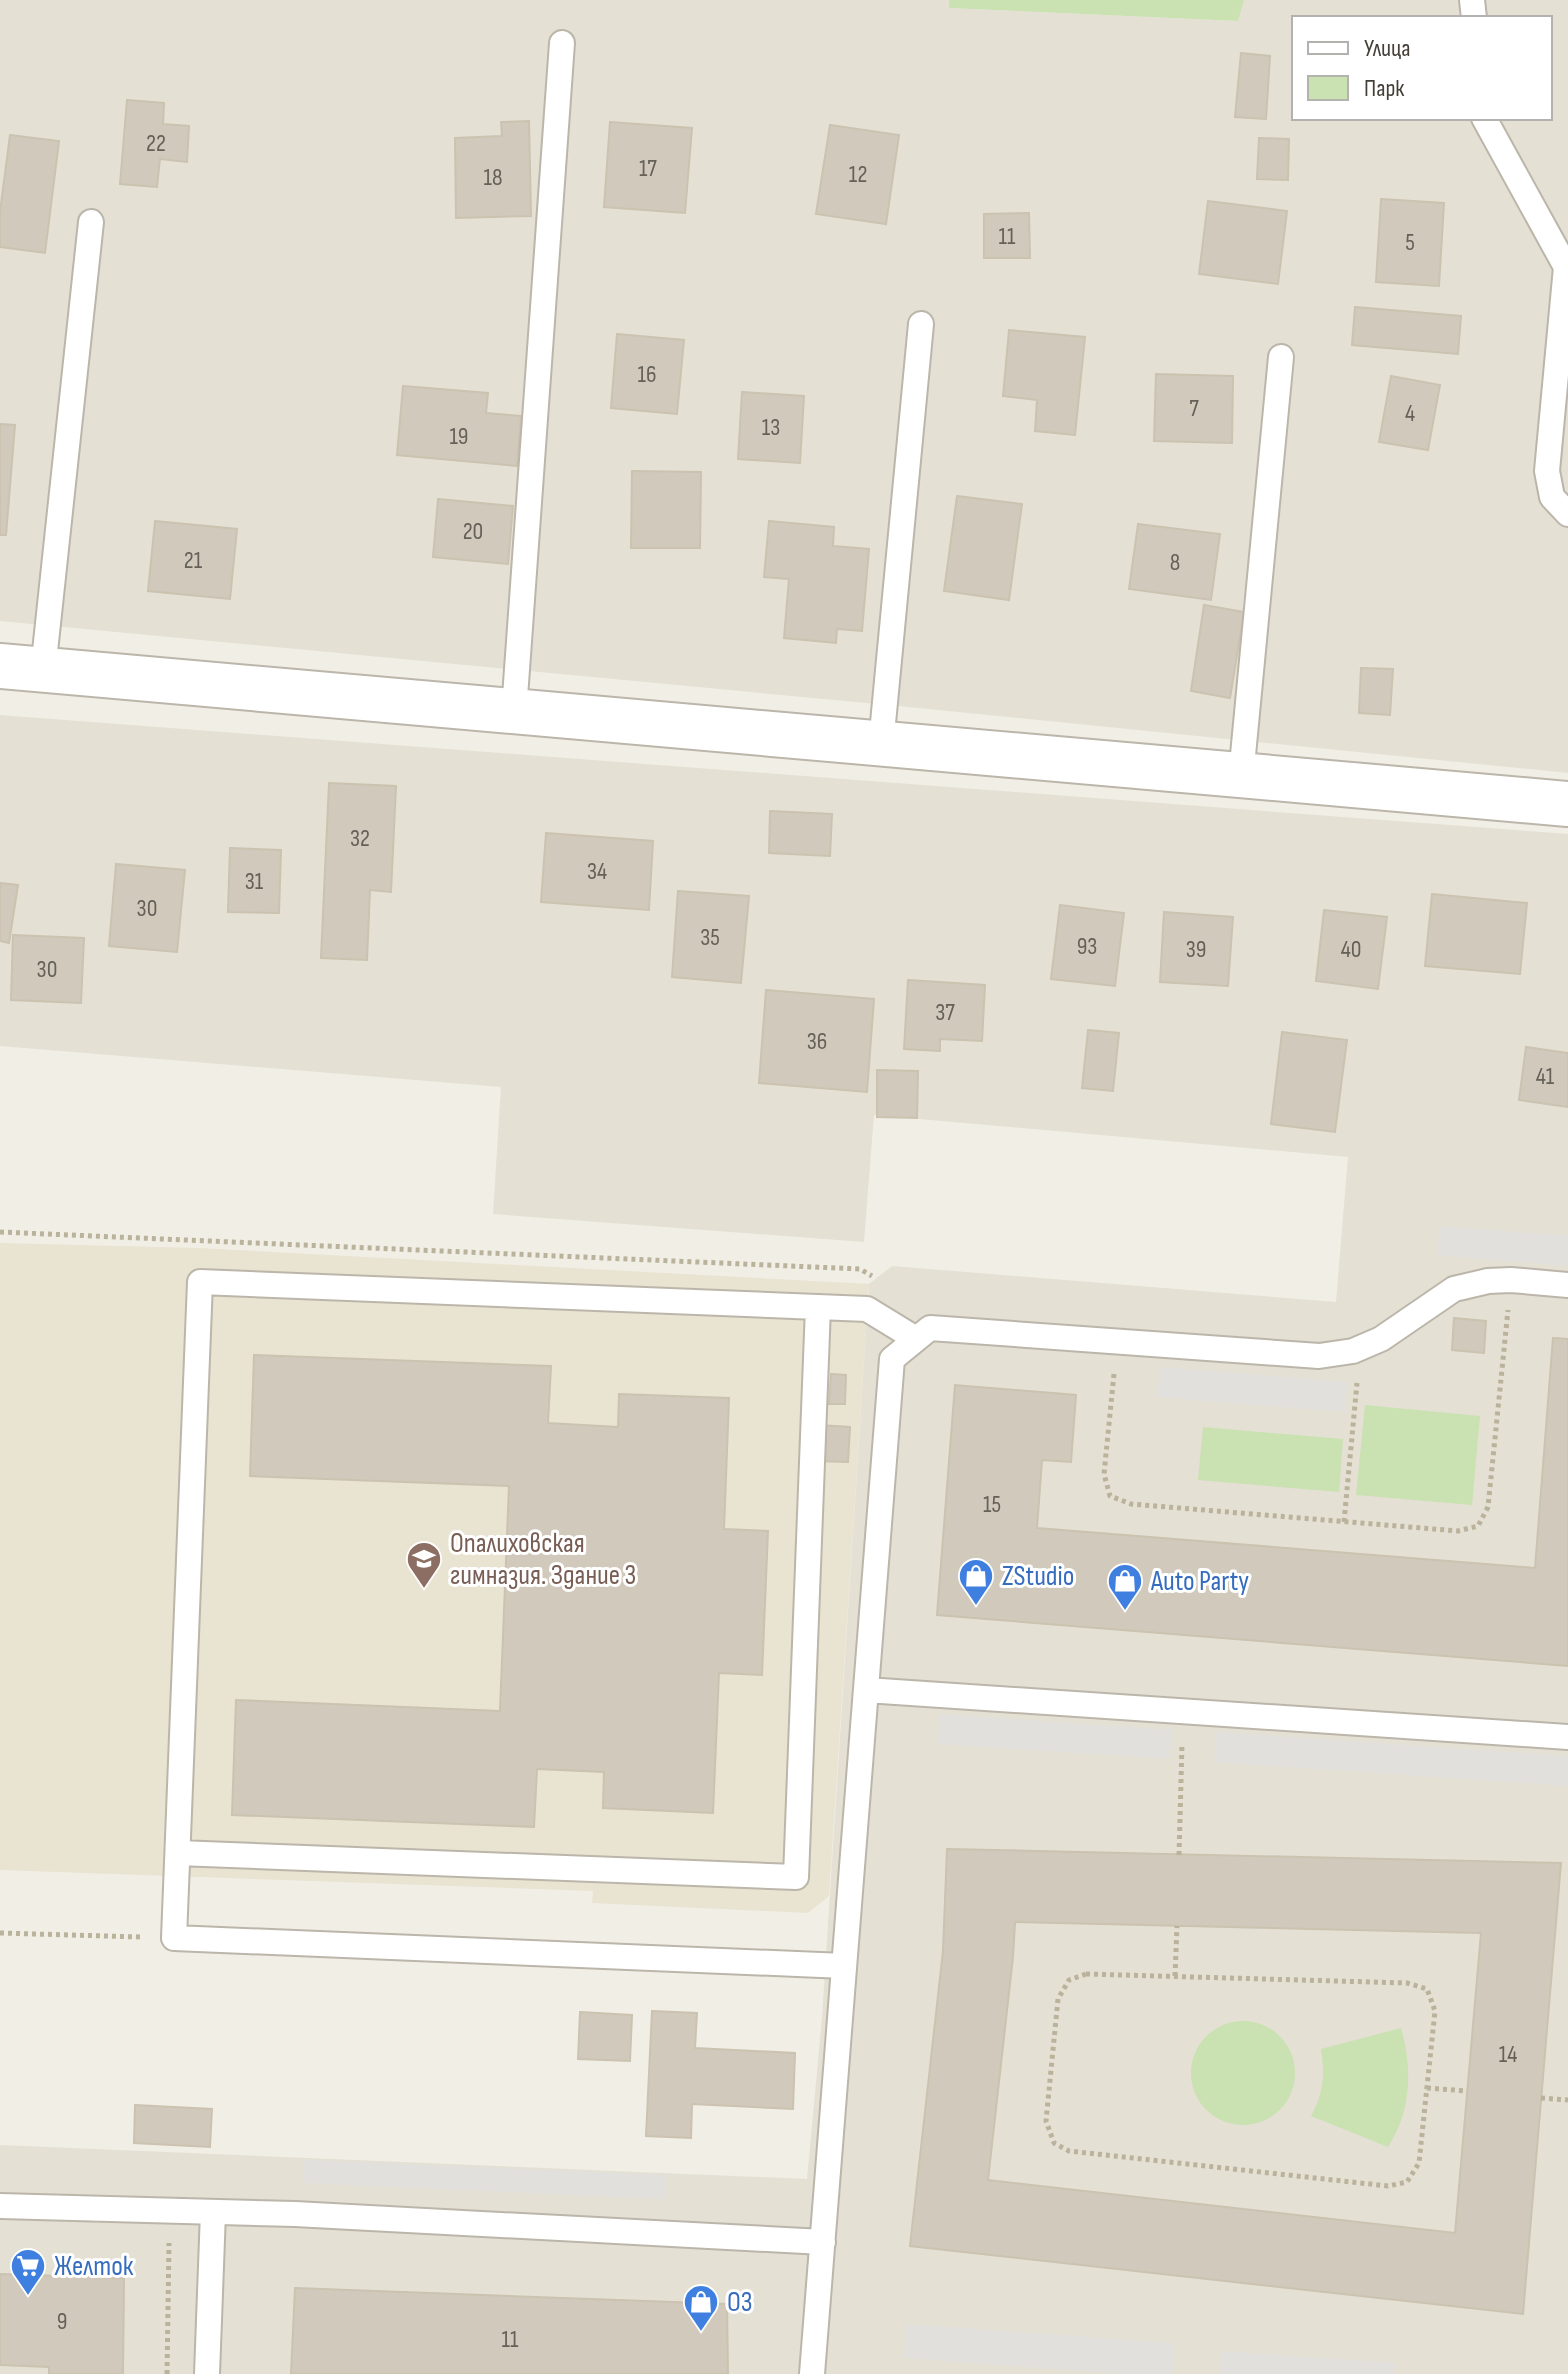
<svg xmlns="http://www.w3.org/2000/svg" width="1568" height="2374" font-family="'Sofia Sans Condensed',sans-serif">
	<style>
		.residential { fill: #e4e0d4; fill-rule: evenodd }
		.education { fill: #e9e3d1 }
		.green { fill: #cae1b2 }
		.parking { fill: #e2e0dd }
		.building { fill: #d1cabc; stroke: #cbc2b0; stroke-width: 2; fill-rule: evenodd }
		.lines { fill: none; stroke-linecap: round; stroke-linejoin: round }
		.lane-casing { stroke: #bbb6a9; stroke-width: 28 }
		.street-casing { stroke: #bbb6a9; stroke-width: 48 }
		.path { stroke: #bbb29c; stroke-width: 5; stroke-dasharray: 4 4; stroke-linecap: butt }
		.lane { stroke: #fff; stroke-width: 24 }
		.street { stroke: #fff; stroke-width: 44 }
		.labels { text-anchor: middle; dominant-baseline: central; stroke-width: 6; stroke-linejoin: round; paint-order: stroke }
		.number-label { font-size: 24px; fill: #666158 }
		.education-label { font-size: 28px; fill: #785e54; stroke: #fff; text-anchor: start }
		.shop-label { font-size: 28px; fill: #366cbe; stroke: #fff; text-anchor: start }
	</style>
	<rect width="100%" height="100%" fill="#f1eee6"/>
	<path class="residential" d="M 0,0 L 949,0 L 950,8 L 1237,21 L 1244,0 L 1568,0 L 1568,773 L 898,706 L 0,621 ZM 1294,18 L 1550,18 L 1550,118 L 1294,118 Z
		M 0,715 L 1568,834 L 1568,2374 L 0,2374 L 0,2145 L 807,2179 L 822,2018 L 869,1284 L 892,1266 L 1336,1302 L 1348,1157 L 874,1115 L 864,1242 L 493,1214 L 501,1087 L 0,1046 Z"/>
	<path class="education" d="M 0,1243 L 199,1248 L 869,1284 L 829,1896 L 808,1913 L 592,1903 L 593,1891 L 0,1870 Z"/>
	<path class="green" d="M 949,0 L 1244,0 L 1238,21 L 949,8 Z
		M 1365,1405 L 1480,1416 L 1472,1505 L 1356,1495 Z
		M 1203,1427 L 1343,1439 L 1339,1492 L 1198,1480 Z
		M1191 2073a52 52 0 1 1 104 0a52 52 0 1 1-104 0Z
		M 1401,2028 C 1413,2069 1411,2112 1388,2147 L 1311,2116 C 1324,2093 1325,2074 1321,2049 Z"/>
	<path class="parking" d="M 1439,1226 L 1568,1236 L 1568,1266 L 1437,1255 Z
		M 1160,1367 L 1347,1382 L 1345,1412 L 1157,1397 Z
		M 940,1714 L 1172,1730 L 1169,1759 L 938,1744 Z
		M 1216,1732 L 1568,1756 L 1568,1786 L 1214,1762 Z
		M 304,2160 L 666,2175 L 665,2199 L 303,2183 Z
		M 906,2324 L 1174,2343 L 1172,2374 L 1122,2374 L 904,2358 Z
		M 1221,2351 L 1395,2363 L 1394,2374 L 1220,2374 Z"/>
	<path class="building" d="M 1241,53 L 1270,56 L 1266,119 L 1235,117 Z
		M 127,100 L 164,103 L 163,124 L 189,126 L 187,162 L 160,159 L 157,187 L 120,184 Z
		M 529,121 L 531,216 L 456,218 L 455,138 L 502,136 L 501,122 Z
		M 610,122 L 692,128 L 685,213 L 604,207 Z
		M 830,125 L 899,135 L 886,224 L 816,214 Z
		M 10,135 L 59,141 L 45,253 L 0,247 L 0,212 Z
		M 1259,138 L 1289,139 L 1288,180 L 1257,179 Z
		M 1381,199 L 1444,203 L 1439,286 L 1376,282 Z
		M 1208,201 L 1287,211 L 1278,284 L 1199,274 Z
		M 1029,213 L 1030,258 L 984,258 L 984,214 Z
		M 1355,307 L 1461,316 L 1458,354 L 1352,345 Z
		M 1009,330 L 1085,337 L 1075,435 L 1035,431 L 1037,400 L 1003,396 Z
		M 617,334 L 684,340 L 677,414 L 611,408 Z
		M 1156,374 L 1233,376 L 1232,443 L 1154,441 Z
		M 1391,376 L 1440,385 L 1428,450 L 1379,442 Z
		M 403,386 L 488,393 L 486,413 L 521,416 L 517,466 L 397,455 Z
		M 742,392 L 804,396 L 800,463 L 738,459 Z
		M 0,424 L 15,425 L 6,535 L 0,535 Z
		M 632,471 L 701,472 L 700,548 L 631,548 Z
		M 957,496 L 1022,504 L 1009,600 L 944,591 Z
		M 438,499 L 513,506 L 508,564 L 433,557 Z
		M 155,521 L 237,529 L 230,599 L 148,591 Z
		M 769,521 L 834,527 L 833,546 L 869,549 L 862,631 L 837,629 L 836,643 L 784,638 L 789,579 L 764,577 Z
		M 1138,524 L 1220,534 L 1211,600 L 1129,589 Z
		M 1204,605 L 1244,612 L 1230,698 L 1191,691 Z
		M 1361,668 L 1393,669 L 1390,715 L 1359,713 Z
		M 329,783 L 396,786 L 391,892 L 370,890 L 367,960 L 321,958 Z
		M 770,811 L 832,814 L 830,856 L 769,853 Z
		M 546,833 L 653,841 L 649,910 L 541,902 Z
		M 230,848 L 281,850 L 279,913 L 228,912 Z
		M 116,864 L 185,870 L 177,952 L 109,946 Z
		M 0,883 L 18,885 L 9,943 L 0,941 Z
		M 678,891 L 749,896 L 741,983 L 672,977 Z
		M 1432,894 L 1527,903 L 1520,974 L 1425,966 Z
		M 1060,905 L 1124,913 L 1115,986 L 1051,979 Z
		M 1324,910 L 1387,917 L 1378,989 L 1316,981 Z
		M 1164,912 L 1233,917 L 1228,986 L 1160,982 Z
		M 13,935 L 84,938 L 81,1003 L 11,1000 Z
		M 908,980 L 985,985 L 982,1041 L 940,1039 L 940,1051 L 904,1049 Z
		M 766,990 L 874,999 L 867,1092 L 759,1083 Z
		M 1088,1030 L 1119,1033 L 1113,1091 L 1082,1088 Z
		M 1282,1032 L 1347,1040 L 1335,1132 L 1271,1124 Z
		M 1526,1047 L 1568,1053 L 1568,1107 L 1519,1100 Z
		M 877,1070 L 918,1071 L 917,1118 L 877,1117 Z
		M 1454,1318 L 1486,1321 L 1484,1353 L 1452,1350 Z
		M 1553,1338 L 1568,1339 L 1568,1666 L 937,1615 L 955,1385 L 1076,1395 L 1071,1462 L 1042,1460 L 1037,1528 L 1535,1568 Z
		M 254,1355 L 551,1366 L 548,1423 L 618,1427 L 619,1394 L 729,1398 L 724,1529 L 768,1531 L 762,1675 L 719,1673 L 713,1813 L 603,1808 L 604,1772 L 537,1769 L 534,1827 L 232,1815 L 236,1700 L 500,1711 L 509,1486 L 250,1476 Z
		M 831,1374 L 846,1375 L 845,1404 L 829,1404 Z
		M 819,1425 L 850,1427 L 848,1462 L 817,1461 Z
		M 947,1849 L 1561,1863 L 1523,2314 L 910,2246 L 943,1951 ZM 1015,1922 L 1481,1933 L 1455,2233 L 988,2180 L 1013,1957 Z
		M 652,2011 L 697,2013 L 695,2048 L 795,2053 L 793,2109 L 692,2104 L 691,2138 L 646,2136 Z
		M 580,2012 L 632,2015 L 630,2061 L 578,2059 Z
		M 135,2105 L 212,2109 L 210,2147 L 134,2143 Z
		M 0,2274 L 124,2278 L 123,2374 L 49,2374 L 49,2367 L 0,2365 Z
		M 295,2288 L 727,2304 L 728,2374 L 291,2374 Z"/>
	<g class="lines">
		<defs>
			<path id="lane" d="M 1472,0 L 1474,18
				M 1484,118 L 1566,267 L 1547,471 L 1552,497 L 1568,514
				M 43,670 L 91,222
				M 514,711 L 562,43
				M 881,744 L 921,324
				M 1241,776 L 1281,357
				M 866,1690 L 1568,1737
				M 178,1853 L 796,1877 L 818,1307
				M 844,1966 L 174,1938 L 200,1282 L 867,1309 L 916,1339
				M 0,2206 L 295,2214 L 823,2242
				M 207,2374 L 213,2212
				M 812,2374 L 892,1359 L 930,1328 L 1319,1356 L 1353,1351 L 1381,1339 L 1454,1289 L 1488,1281 L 1511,1280 L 1568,1285"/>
			<path id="street" d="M 0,666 L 1568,804"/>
		</defs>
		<use href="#lane" class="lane-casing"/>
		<use href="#street" class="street-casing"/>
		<path class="path" d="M 0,1232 L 860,1269 L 872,1276
			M 1114,1374 L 1104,1474 L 1110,1496 L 1131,1504 L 1458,1531 L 1478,1526 L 1488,1507 L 1508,1310
			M 1344,1522 L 1357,1383
			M 1179,1855 L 1182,1744
			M 0,1933 L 141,1937
			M 1086,1974 L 1407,1983 L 1427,1989 L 1435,2011 L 1419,2163 L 1407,2182 L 1388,2186 L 1069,2151 L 1054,2143 L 1046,2121 L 1058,1999 L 1069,1980 Z
			M 1175,1976 L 1177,1926
			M 1427,2088 L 1467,2091
			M 1541,2098 L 1568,2100
			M 167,2374 L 169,2243"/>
		<use href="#lane" class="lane"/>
		<use href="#street" class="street"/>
	</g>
	<defs>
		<symbol id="school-pin" viewBox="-11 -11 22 30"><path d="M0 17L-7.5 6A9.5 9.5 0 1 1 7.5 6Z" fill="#8d6e63" stroke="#fff"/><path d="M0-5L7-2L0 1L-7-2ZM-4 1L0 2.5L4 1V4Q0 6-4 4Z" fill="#fff"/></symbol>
		<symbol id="shop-pin" viewBox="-11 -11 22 30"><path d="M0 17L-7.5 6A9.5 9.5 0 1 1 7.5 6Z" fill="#3f7fe0" stroke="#fff"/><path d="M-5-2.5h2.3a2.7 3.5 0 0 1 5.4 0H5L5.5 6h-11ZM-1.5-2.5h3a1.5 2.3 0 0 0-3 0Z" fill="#fff"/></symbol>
		<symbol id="supermarket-pin" viewBox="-11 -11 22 30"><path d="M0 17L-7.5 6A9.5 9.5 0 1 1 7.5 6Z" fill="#3f7fe0" stroke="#fff"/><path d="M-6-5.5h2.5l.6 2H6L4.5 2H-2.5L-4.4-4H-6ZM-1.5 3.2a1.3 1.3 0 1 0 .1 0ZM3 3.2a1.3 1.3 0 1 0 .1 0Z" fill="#fff"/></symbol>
	</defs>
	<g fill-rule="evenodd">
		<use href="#school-pin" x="404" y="1539" width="40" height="54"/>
		<use href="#shop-pin" x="956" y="1556" width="40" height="54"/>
		<use href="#shop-pin" x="1105" y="1561" width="40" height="54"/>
		<use href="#supermarket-pin" x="8" y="2246" width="40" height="54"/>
		<use href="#shop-pin" x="681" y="2282" width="40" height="54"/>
	</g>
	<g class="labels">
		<g class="number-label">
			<text x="156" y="143">22</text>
			<text x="648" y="168">17</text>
			<text x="858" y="174">12</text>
			<text x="493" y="177">18</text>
			<text x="1007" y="236">11</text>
			<text x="1410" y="242">5</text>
			<text x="647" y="374">16</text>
			<text x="1194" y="408">7</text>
			<text x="1410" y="413">4</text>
			<text x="771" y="427">13</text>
			<text x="459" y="436">19</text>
			<text x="473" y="531">20</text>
			<text x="193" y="560">21</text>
			<text x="1175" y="562">8</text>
			<text x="360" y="838">32</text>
			<text x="597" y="871">34</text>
			<text x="254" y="881">31</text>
			<text x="147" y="908">30</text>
			<text x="710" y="937">35</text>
			<text x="1087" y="946">93</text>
			<text x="1196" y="949">39</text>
			<text x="1351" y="949">40</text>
			<text x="47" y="969">30</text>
			<text x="945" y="1012">37</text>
			<text x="817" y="1041">36</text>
			<text x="1545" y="1076">41</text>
			<text x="992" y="1504">15</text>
			<text x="1508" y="2054">14</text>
			<text x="62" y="2321">9</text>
			<text x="510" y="2339">11</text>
		</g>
		<g class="education-label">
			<text x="450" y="1543">Опалиховская<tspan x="450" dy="32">гимназия. Здание 3</tspan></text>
		</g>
		<g class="shop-label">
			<text x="1002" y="1576">ZStudio</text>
			<text x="1151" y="1581">Auto Party</text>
			<text x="54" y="2266">Желток</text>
			<text x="727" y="2302">О3</text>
		</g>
	</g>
	<rect x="1292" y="16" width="260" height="104" fill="#ffffff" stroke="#b4b2af" stroke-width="2"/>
	<rect x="1308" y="42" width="40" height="12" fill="#ffffff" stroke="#b4b2af" stroke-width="2"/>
	<text x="1364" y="56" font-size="24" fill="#433e36">Улица</text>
	<rect x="1308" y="76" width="40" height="24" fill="#cae1b2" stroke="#b4b2af" stroke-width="2"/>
	<text x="1364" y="96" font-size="24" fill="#433e36">Парк</text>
</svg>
